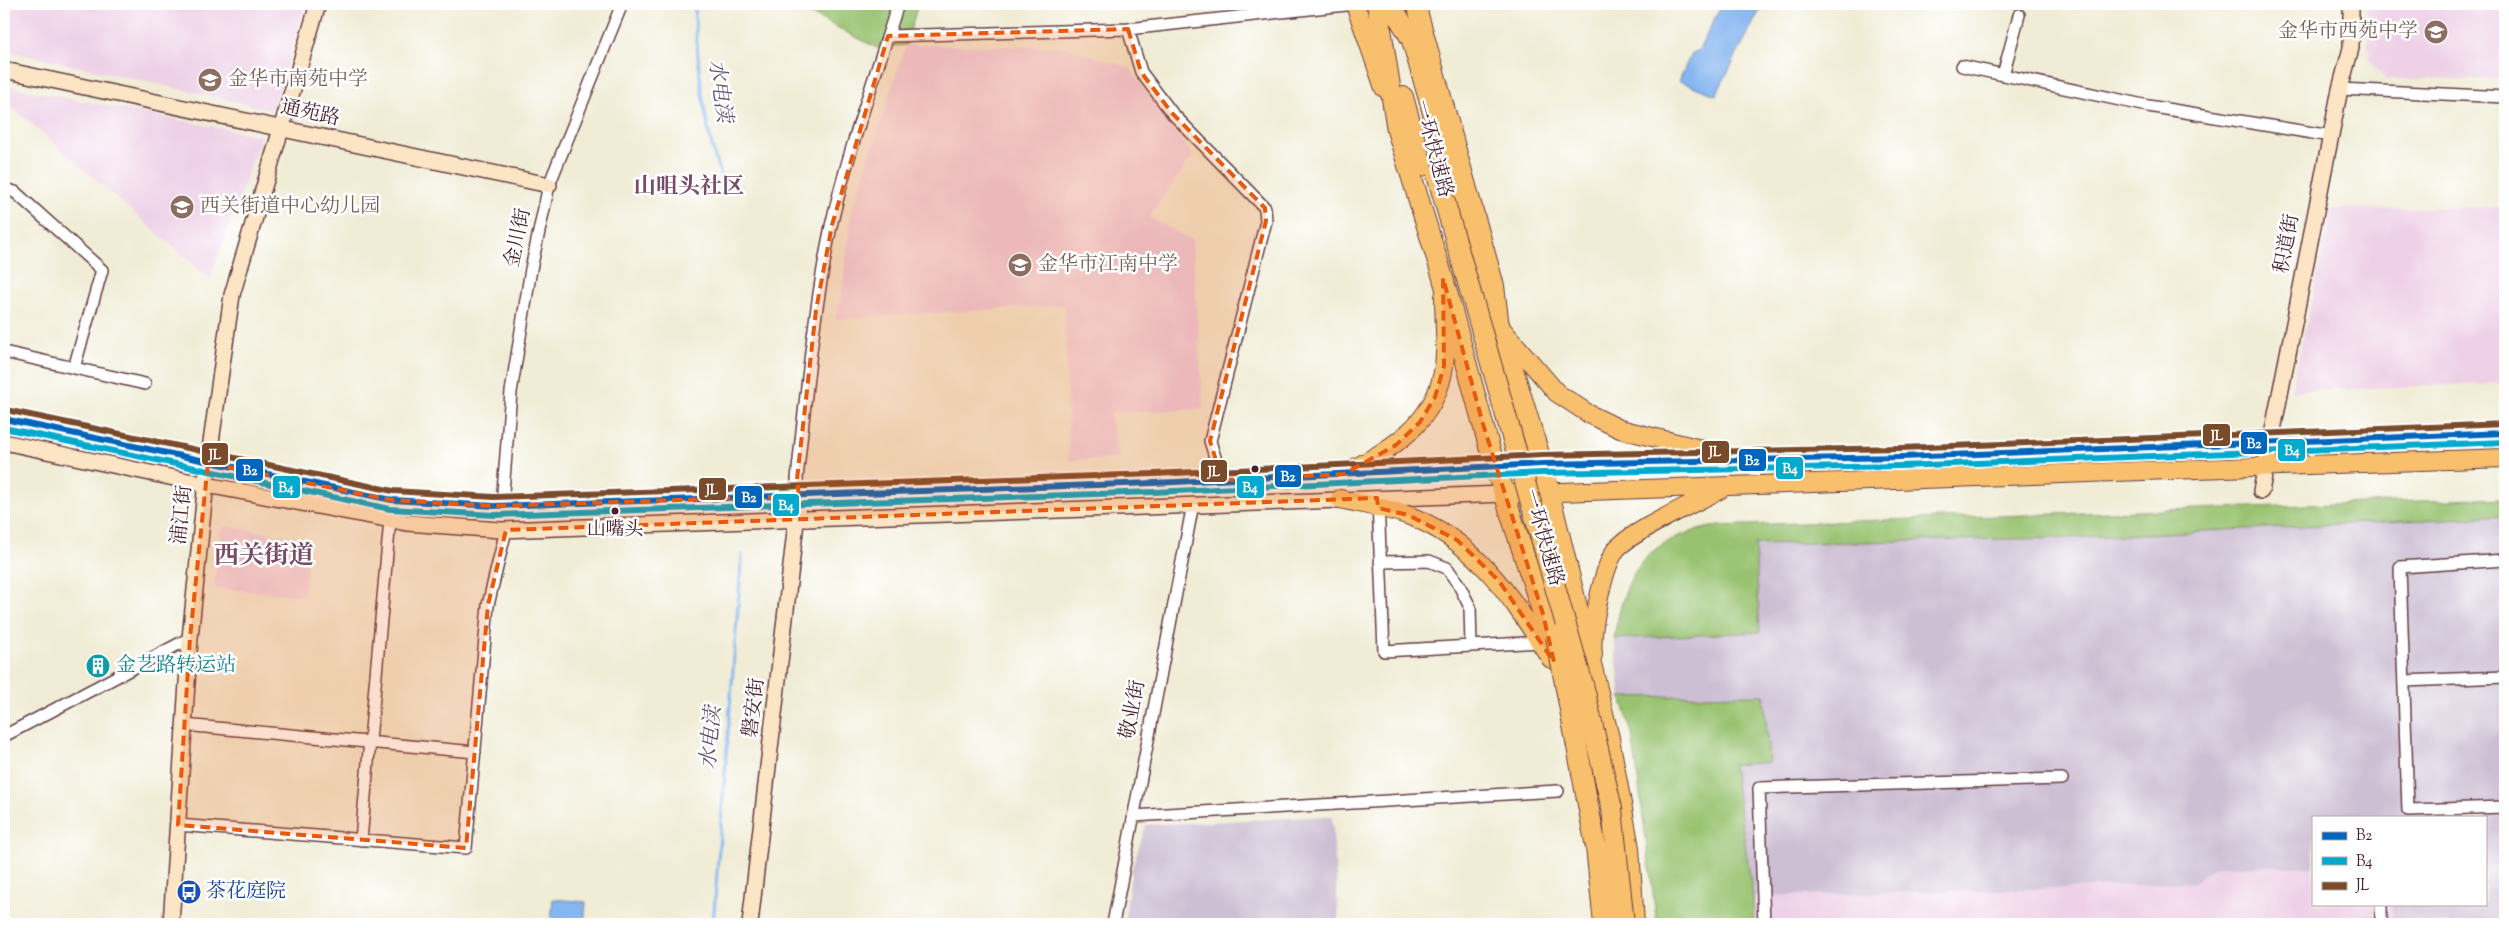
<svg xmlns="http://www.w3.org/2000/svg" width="2509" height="928" font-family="'Sorts Mill Goudy','Noto Serif SC',serif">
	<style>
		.built { fill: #eed0e7 }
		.industrial { fill: #ccbed3 }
		.green { fill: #98c26f; stroke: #71704d }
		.water { fill: #84b6f1; stroke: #676a8e }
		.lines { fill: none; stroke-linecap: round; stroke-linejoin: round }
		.stream { stroke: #84b6f1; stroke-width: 3 }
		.street-casing { stroke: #633e44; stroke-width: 14 }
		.secondary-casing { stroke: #633e44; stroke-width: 18 }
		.primary-casing { stroke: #633e44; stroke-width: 20 }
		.highway-casing { stroke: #633e44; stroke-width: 22 }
		.street { stroke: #fff; stroke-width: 11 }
		.secondary { stroke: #fce5c4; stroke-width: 15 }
		.primary { stroke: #f8bf6c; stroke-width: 18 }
		.highway { stroke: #f8bf6c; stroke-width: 20 }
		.highway-bridge-casing { stroke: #633e44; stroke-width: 22; stroke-linecap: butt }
		.highway-bridge { stroke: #f8bf6c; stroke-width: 20 }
		.bus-1-casing { stroke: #fff; stroke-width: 10 }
		.bus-2-casing { stroke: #fff; stroke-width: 10 }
		.bus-3-casing { stroke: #fff; stroke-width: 10 }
		.bus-1 { stroke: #0065bd; stroke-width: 6 }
		.bus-2 { stroke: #00a9ce; stroke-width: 6 }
		.bus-3 { stroke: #7a4b2a; stroke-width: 6 }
		.marked { fill: #e8590c; fill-opacity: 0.2; stroke: #e8590c; stroke-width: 4; stroke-dasharray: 10 6; stroke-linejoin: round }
		.bus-dot { fill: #4a1f2b; stroke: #fff; stroke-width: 2 }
		.labels { text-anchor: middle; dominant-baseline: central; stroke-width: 5; stroke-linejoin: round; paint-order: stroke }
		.bus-label { font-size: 19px; fill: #4a1f2b; stroke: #fff }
		.education-label { font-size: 20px; fill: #785e54; stroke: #fff; text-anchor: start }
		.street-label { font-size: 20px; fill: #4a1f2b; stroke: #fff }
		.culture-label { font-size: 20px; fill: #0d838f; stroke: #fff; text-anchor: start }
		.transit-label { font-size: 20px; fill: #164399; stroke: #fff; text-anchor: start }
		.water-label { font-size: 21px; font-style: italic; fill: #5e5470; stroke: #fff }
		.quarter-label { font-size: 22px; font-weight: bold; fill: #794b66; stroke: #fff }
		.district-label { font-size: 25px; font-weight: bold; fill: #794b66; stroke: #fff }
		.line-badge { stroke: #fff; stroke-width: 2 }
		.badge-label { font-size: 14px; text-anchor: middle; font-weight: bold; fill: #fff }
	</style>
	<rect width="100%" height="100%" fill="#fff"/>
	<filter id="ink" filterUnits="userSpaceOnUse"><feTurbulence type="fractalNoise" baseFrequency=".02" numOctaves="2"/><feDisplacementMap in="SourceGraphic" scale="10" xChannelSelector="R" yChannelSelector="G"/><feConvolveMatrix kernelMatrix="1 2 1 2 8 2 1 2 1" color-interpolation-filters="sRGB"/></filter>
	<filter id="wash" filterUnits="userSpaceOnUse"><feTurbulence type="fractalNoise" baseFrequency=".0096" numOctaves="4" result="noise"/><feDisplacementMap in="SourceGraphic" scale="20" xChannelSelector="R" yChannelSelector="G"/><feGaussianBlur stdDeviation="1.12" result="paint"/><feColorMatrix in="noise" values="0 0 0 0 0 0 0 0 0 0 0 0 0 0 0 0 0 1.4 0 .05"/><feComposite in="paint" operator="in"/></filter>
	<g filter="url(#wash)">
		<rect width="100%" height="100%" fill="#f0ecd5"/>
		<path class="built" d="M 4,4 L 306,4 L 273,110 L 5,50 Z
			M 2366,4 L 2505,4 L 2505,79 L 2386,79 L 2369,60 Z
			M 906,45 L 1065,47 L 1130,68 L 1193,156 L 1149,217 L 1192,240 L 1203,409 L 1110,413 L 1119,459 L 1069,460 L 1065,305 L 835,319 L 842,291 L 852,209 Z
			M 4,86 L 261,136 L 210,279 L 4,100 Z
			M 2505,207 L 2505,383 L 2291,391 L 2332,209 Z
			M 225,526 L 310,540 L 303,596 L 214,588 L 221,532 Z
			M 2215,866 L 2313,867 L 2313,904 L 2392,904 L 2392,924 L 1754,924 L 1753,896 L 2073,888 L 2194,882 Z"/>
		<path class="industrial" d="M 2505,516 L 2505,924 L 2392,924 L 2392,904 L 2485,904 L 2485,817 L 2313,817 L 2313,867 L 2215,866 L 2194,882 L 2073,888 L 1753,896 L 1733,764 L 1764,695 L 1621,697 L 1614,639 L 1760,632 L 1755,544 L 2065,538 Z
			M 1332,816 L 1339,924 L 1124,924 L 1132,868 L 1146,825 Z"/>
		<path class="green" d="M 735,4 L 918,4 L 906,45 L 877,48 L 813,15 L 753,10 Z
			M 2505,498 L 2505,516 L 2065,538 L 1755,544 L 1760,632 L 1614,639 C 1625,571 1645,538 1717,526 Z
			M 1764,695 L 1769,762 L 1733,765 L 1753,896 L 1754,924 L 1657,924 L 1632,734 L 1621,697 Z"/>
		<path class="water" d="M 1722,4 L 1763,4 L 1716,95 L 1679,81 L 1691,54 L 1699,50 Z
			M 553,899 L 586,902 L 584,924 L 551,924 Z"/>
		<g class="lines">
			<path class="stream" d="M 694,4 C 698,64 702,123 722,180
				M 713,924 L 742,555"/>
		</g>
	</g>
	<g filter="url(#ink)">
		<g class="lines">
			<defs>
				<path id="street" d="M 1128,29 L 1141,72 L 1172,113 L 1265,208 L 1266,221 L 1210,441 L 1222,480
					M 888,36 L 1128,29 L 1355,4
					M 1962,66 L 2148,106 L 2331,136
					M 2003,75 L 2019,15
					M 2340,89 L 2505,97
					M 4,189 L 15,192 L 102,270 L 74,368
					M 4,352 L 145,384
					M 503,492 L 511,392 L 531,269 L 549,185 L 622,4
					M 799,496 L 797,479 C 806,394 814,309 831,226 C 848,151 875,77 898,4
					M 1378,501 L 1384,651 L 1540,642
					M 2505,560 L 2400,567 L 2408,810 L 2505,807
					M 1380,562 L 1429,561 L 1447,568 L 1459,585 L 1470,607 L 1471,646
					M 2404,681 L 2505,677
					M 184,725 L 475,752
					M 4,736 L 190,638
					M 1133,816 L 1558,791
					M 178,825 L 466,848 L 488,605 L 506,530
					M 361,840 L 390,520
					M 1113,924 L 1193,504
					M 1764,924 L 1759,788 L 2062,779
					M 2381,924 L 2381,904"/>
				<path id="secondary" d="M 4,70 L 549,185
					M 4,419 L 208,463 L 392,500 L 494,506 L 1154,483 L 1496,466
					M 4,442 L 207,485 L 407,523 L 500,530 L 1505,494
					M 2261,491 L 2340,89 L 2351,48 L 2351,4
					M 171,924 L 190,638 L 208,463 L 232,295 L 318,4
					M 750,924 L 799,496"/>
				<path id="primary" d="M 1355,4 L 1384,88
					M 1416,4 L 1495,286 L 1500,327 L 1557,393 L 1589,414 L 1620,429 L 1717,453
					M 1496,466 L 1901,457 L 2269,441 L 2505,433
					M 1344,474 C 1391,449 1436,424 1444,366 C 1447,343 1444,319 1444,296
					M 1505,494 L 2505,458
					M 1340,499 C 1362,504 1386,508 1407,515 C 1477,540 1513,600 1551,659
					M 1593,655 C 1590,632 1602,571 1615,551 C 1627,533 1699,501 1721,489"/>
				<path id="highway" d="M 1377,4 L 1397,130 L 1443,278 L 1490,450 L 1543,614 L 1553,657
					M 1394,4 L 1396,13 L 1412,40 L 1483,288 L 1500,327 L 1542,464 L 1594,676 L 1609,738 L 1629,848 L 1634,924
					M 1403,97 L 1422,166"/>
			</defs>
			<use href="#street" class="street-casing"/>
			<use href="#secondary" class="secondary-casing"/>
			<use href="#primary" class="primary-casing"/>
			<use href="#highway" class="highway-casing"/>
			<use href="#street" class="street"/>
			<use href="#secondary" class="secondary"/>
			<use href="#primary" class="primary"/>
			<use href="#highway" class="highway"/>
			<defs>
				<path id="highway-bridge" d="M 1437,175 L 1584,688 L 1612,809 L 1624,924
					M 1556,636 L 1596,847 L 1604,924"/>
			</defs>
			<use href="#highway-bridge" class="highway-bridge-casing"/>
			<use href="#highway-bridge" class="highway-bridge"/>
			<defs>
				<path id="bus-1" d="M 4,419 L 392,500 L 494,506 L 1154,483 L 1542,464 L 1901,457 L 2505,433"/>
				<path id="bus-2" d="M 4,428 L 390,509 L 494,515 L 1154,492 L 1542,473 L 1901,466 L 2505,442"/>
				<path id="bus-3" d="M 6,410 L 393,491 L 494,497 L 1154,474 L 1542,455 L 1901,448 L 2505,424"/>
			</defs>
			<use href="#bus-1" class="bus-1-casing"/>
			<use href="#bus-2" class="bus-2-casing"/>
			<use href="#bus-3" class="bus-3-casing"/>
			<use href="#bus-1" class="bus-1"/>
			<use href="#bus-2" class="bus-2"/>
			<use href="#bus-3" class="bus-3"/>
		</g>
	</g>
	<path class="marked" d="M 1128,29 L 1141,72 L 1172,113 L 1265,208 L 1266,221 L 1210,441 L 1222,480 L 1344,474 L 1396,445 L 1420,422 L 1435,397 L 1444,366 L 1443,278 L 1483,424 L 1543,614 L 1554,662 L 1499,581 L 1457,540 L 1408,515 L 1378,508 L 1377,498 L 506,530 L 488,605 L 466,848 L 178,825 L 190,638 L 208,463 L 392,500 L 494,506 L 799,496 L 797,479 L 816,310 L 832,225 L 888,36 Z"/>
	<defs>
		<symbol id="school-disc" viewBox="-11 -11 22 22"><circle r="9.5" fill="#8d6e63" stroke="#fff"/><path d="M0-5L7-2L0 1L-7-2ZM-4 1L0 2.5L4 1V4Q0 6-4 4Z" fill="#fff"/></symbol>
		<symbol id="building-disc" viewBox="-11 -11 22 22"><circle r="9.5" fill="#0f9aa8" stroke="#fff"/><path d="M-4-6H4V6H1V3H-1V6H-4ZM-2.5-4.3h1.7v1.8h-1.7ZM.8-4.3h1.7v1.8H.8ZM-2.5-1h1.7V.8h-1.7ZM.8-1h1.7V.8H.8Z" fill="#fff"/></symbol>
		<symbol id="bus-disc" viewBox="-11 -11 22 22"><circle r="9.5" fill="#1a4fb4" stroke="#fff"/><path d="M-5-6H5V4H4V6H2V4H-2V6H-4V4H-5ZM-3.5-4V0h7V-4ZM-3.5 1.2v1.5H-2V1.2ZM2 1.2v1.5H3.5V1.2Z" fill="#fff"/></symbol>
	</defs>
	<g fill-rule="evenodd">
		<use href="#school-disc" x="2422" y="18" width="28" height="28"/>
		<use href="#school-disc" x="196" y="66" width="28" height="28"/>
		<use href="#school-disc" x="168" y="193" width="28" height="28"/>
		<use href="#school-disc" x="1006" y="251" width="28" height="28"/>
		<use href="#building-disc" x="84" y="652" width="28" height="28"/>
		<use href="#bus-disc" x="175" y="878" width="28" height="28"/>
	</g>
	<g class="bus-dot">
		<circle cx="1255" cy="469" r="4.5"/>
		<circle cx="615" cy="511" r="4.5"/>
	</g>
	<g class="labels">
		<g class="bus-label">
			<text x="615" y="530">山嘴头</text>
		</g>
		<g class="education-label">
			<text x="2418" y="32" text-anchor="end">金华市西苑中学</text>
			<text x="228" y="80">金华市南苑中学</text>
			<text x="200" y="207">西关街道中心幼儿园</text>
			<text x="1038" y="265">金华市江南中学</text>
		</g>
		<g class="street-label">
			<text transform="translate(310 114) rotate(12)">通苑路</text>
			<text transform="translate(1432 149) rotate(75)">一环快速路</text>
			<text transform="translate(519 238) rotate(-78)">金川街</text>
			<text transform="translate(2288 244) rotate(-79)">积道街</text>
			<text transform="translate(183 515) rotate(-84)">浦江街</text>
			<text transform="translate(1542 538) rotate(74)">一环快速路</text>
			<text transform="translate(755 708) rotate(-83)">磐安街</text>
			<text transform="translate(1134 710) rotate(-79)">敬业街</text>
		</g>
		<g class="culture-label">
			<text x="116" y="666">金艺路转运站</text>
		</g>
		<g class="transit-label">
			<text x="206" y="892">茶花庭院</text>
		</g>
		<g class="water-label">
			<text transform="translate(719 91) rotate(82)">水电渎</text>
			<text transform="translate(712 738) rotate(-85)">水电渎</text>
		</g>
		<g class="quarter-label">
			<text x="689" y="188">山咀头社区</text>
		</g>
		<g class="district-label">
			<text x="264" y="557">西关街道</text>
		</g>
	</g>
	<g class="line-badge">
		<rect x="2202" y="423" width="29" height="24" rx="5" fill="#7a4b2a"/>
		<rect x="2240" y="431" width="28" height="24" rx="5" fill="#0065bd"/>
		<rect x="2277" y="438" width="29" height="24" rx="5" fill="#00a9ce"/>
		<rect x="1701" y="440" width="29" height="24" rx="5" fill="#7a4b2a"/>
		<rect x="201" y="442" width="28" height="24" rx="5" fill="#7a4b2a"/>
		<rect x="1738" y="448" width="29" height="24" rx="5" fill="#0065bd"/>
		<rect x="1775" y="456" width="29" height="24" rx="5" fill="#00a9ce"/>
		<rect x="235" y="458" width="29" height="24" rx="5" fill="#0065bd"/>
		<rect x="1200" y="459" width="28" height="24" rx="5" fill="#7a4b2a"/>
		<rect x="1274" y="464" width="28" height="24" rx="5" fill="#0065bd"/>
		<rect x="272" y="475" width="29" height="24" rx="5" fill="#00a9ce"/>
		<rect x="1236" y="475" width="29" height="24" rx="5" fill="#00a9ce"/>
		<rect x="698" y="477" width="29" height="24" rx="5" fill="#7a4b2a"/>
		<rect x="734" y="485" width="29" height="24" rx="5" fill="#0065bd"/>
		<rect x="772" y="493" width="28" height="24" rx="5" fill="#00a9ce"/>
	</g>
	<g class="badge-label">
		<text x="2217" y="440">JL</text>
		<text x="2254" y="448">B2</text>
		<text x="2292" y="455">B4</text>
		<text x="1715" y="456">JL</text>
		<text x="215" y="459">JL</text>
		<text x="1752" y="465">B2</text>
		<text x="1790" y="473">B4</text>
		<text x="250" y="475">B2</text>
		<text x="1214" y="476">JL</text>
		<text x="1288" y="481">B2</text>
		<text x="286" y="492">B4</text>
		<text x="1250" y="492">B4</text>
		<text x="712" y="494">JL</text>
		<text x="749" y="502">B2</text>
		<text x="786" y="510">B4</text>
	</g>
	<rect width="2509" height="928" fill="none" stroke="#fff" stroke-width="20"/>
	<rect x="2312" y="816" width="175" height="90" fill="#ffffff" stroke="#b7a5aa"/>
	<rect x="2322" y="832" width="25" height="8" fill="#0065bd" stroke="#b7a5aa"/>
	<text x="2356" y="840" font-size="15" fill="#4a1f2b">B2</text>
	<rect x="2322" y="857" width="25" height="8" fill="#00a9ce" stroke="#b7a5aa"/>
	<text x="2356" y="866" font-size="15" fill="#4a1f2b">B4</text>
	<rect x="2322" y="882" width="25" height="8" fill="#7a4b2a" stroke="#b7a5aa"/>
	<text x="2356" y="890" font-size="15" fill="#4a1f2b">JL</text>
</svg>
